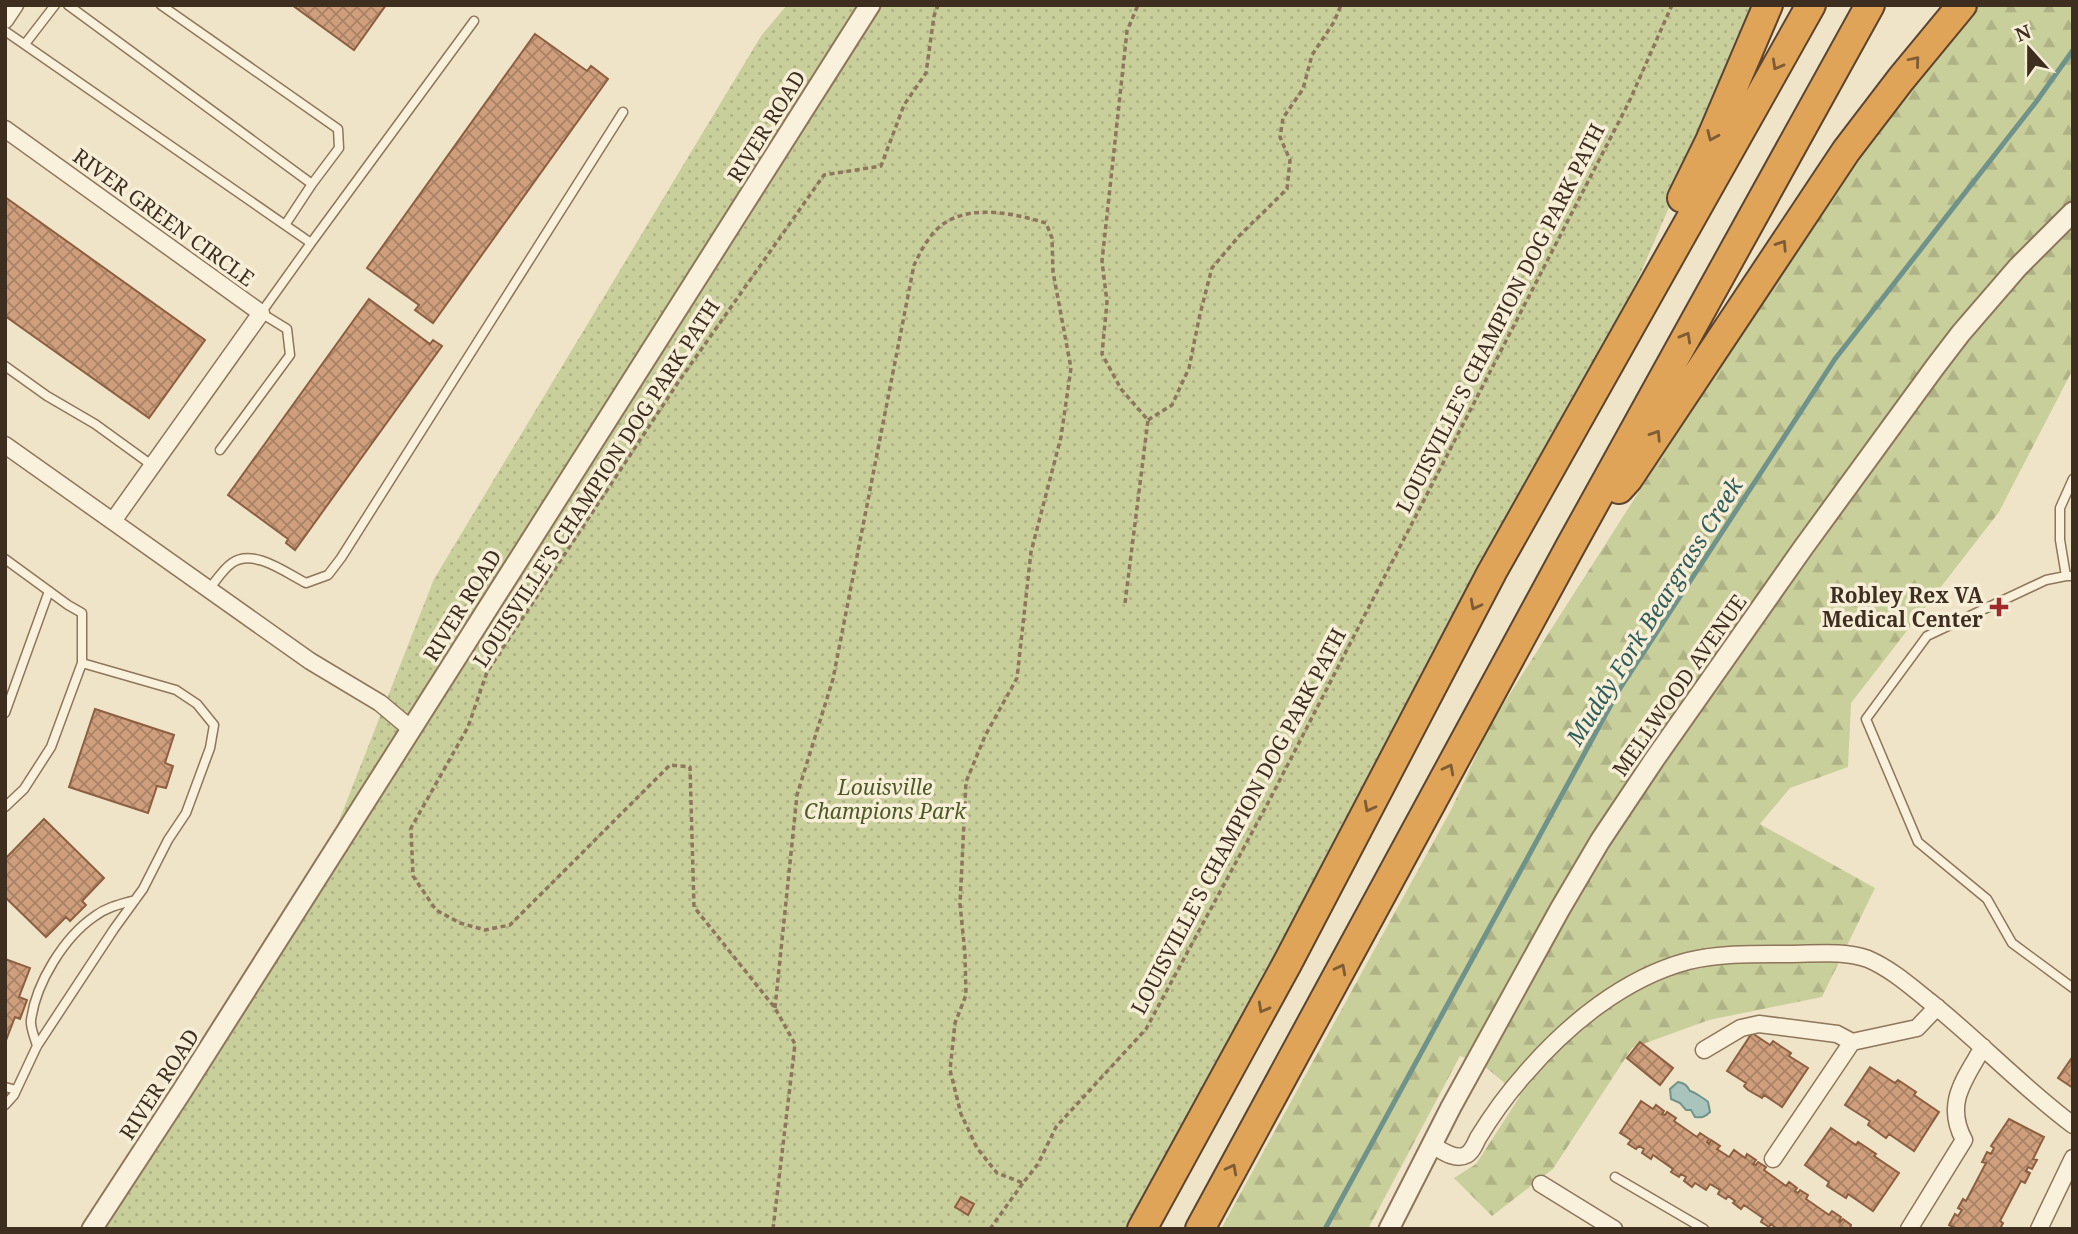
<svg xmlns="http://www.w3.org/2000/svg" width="2078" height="1234" font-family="'Noto Serif',serif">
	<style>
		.grass { fill: url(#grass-dots) }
		.forest { fill: url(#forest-firs) }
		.water { fill: #a9c4bc; stroke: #6f938a; stroke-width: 2 }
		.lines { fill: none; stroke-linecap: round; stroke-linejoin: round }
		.stream { stroke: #6f938a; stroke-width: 5 }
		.building { fill: url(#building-cross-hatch); stroke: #8d5f41; stroke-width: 2 }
		.service-casing { stroke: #8d765c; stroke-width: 11 }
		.minor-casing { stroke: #8d765c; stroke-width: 19 }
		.tertiary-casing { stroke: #8d765c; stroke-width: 23 }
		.motorway-casing { stroke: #5b4430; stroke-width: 32 }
		.path { stroke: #8d765c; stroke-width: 3.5; stroke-dasharray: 5 3.5; stroke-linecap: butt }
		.service { stroke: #faf1dc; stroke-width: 8 }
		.minor { stroke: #faf1dc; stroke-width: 16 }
		.tertiary { stroke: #faf1dc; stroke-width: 19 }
		.motorway { stroke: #e0a458; stroke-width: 28 }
		.oneway { stroke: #7e5d36 }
		.poi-dot { fill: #9e2a2b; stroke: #f7eed8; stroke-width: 2.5 }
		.labels { text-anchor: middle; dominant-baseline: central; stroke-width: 7; stroke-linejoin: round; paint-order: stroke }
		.street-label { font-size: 21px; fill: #3d2e20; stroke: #f7eed8 }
		.poi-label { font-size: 21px; font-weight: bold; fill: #3d2e20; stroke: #f7eed8; text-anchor: end }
		.park-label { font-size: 21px; font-style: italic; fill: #4d5a26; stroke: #f7eed8 }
		.water-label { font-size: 23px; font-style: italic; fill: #2f5d5a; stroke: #f7eed8 }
	</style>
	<defs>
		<pattern id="grass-dots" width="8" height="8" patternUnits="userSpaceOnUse" patternTransform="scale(1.75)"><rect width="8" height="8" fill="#c9cf9b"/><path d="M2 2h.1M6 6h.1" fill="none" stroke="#aeb285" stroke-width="1.8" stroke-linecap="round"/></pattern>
		<pattern id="forest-firs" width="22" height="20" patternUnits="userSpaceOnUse" patternTransform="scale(1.75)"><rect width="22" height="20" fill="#c9cf9b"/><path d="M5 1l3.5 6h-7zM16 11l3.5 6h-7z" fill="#aeb285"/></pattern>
		<pattern id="building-cross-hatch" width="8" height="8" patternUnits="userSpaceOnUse" patternTransform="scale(1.75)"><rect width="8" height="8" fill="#cf9f7d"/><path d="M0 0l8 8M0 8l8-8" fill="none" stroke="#a98266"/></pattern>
	</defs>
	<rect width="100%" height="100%" fill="#f0e4c8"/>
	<path class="grass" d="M 787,5 L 1756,5 L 1639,277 L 1141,1229 L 99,1229 L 296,930 L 434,579 L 761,36 Z"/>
	<path class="forest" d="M 1976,5 L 2073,5 L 2073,369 L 1999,512 L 1851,703 L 1848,767 L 1790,788 L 1760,824 L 1875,888 L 1822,997 L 1709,1020 L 1632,1048 L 1553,1169 L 1492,1216 L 1454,1178 L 1476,1164 L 1520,1096 L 1483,1065 L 1460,1056 L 1368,1229 L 1221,1229 L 1451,810 L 1490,725 L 1864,139 Z"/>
	<path class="water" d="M 1678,1082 C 1684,1083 1687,1085 1690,1091 C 1694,1092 1705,1099 1708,1102 L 1710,1112 C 1705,1117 1702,1118 1695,1117 L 1691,1110 L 1686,1110 L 1680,1103 L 1671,1099 L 1670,1089 Z"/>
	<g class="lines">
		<path class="stream" d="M 1325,1229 L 1619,690 L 1835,359 L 2036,102 L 2073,50"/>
	</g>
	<path class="building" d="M 292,5 L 386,5 L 354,50 Z
		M 535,34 L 587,71 L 591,66 L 608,79 L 433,323 L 415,310 L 419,305 L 367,268 Z
		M 5,197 L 205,340 L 149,418 L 5,316 Z
		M 369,299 L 430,344 L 433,340 L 442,346 L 295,550 L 286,543 L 288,539 L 228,495 Z
		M 95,709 L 174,735 L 165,763 L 173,766 L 166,788 L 157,786 L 148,813 L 69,787 Z
		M 44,819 L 104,878 L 82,901 L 86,905 L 70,921 L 66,917 L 46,937 L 5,897 L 5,859 Z
		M 5,959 L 30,968 L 19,997 L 27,1000 L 20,1019 L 15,1017 L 5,1043 Z
		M 1752,1033 L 1770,1045 L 1773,1041 L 1791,1053 L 1789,1056 L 1808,1068 L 1782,1107 L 1764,1095 L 1762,1098 L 1748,1090 L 1744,1086 L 1746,1083 L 1727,1071 Z
		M 1640,1042 L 1673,1068 L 1660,1085 L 1627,1058 Z
		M 2073,1056 L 2073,1088 L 2058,1078 Z
		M 1870,1067 L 1895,1083 L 1898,1080 L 1916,1092 L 1914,1095 L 1939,1112 L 1914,1151 L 1889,1134 L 1886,1138 L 1868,1125 L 1870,1121 L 1845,1105 Z
		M 1641,1101 L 1653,1109 L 1656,1105 L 1664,1111 L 1662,1114 L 1665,1115 L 1667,1112 L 1676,1118 L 1674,1121 L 1697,1137 L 1700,1133 L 1709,1139 L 1707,1142 L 1709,1144 L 1711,1140 L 1720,1146 L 1717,1149 L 1729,1157 L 1734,1150 L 1745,1158 L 1747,1154 L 1756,1160 L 1753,1164 L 1756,1165 L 1758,1162 L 1766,1167 L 1764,1170 L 1786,1186 L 1789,1182 L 1797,1188 L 1795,1191 L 1798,1193 L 1800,1190 L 1808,1195 L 1806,1199 L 1829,1215 L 1832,1211 L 1841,1217 L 1839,1221 L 1840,1222 L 1843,1219 L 1851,1225 L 1850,1229 L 1777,1229 L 1771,1224 L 1769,1227 L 1761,1222 L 1763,1218 L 1744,1205 L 1741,1209 L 1733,1203 L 1735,1201 L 1728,1196 L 1726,1199 L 1718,1194 L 1720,1190 L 1710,1184 L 1706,1190 L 1695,1183 L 1692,1187 L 1684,1181 L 1686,1177 L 1681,1174 L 1679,1177 L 1671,1172 L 1673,1169 L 1653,1155 L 1651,1159 L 1642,1153 L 1644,1149 L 1639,1146 L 1636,1149 L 1628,1144 L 1631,1140 L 1620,1133 Z
		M 2009,1119 L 2044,1137 L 2033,1159 L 2037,1160 L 2032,1169 L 2028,1167 L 2026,1171 L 2030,1173 L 2025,1183 L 2021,1181 L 2000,1221 L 2003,1223 L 2000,1229 L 1952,1229 L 1953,1227 L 1949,1225 L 1955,1214 L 1958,1216 L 1962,1210 L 1958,1208 L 1963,1199 L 1966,1201 L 1986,1163 L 1982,1162 L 1987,1152 L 1991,1154 L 1994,1148 L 1991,1146 Z
		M 1831,1128 L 1856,1145 L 1858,1142 L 1876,1154 L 1874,1156 L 1899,1173 L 1873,1211 L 1848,1194 L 1846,1198 L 1827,1186 L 1829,1182 L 1805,1165 Z
		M 961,1197 L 974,1204 L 968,1215 L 955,1207 Z"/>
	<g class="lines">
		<defs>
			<path id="service" d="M 68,5 L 312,184 L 285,225
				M 161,5 L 338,129 L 339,148 L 312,184
				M 5,31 L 311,243 L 261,313 L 287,329 L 290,355 L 220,450
				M 25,44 L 55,5
				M 311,243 L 474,21
				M 5,366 L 47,396 L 95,424 L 153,466
				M 2073,479 L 2060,508 L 2060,540 L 2066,576 L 2073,576
				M 5,559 L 68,605 L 82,613 L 82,663 L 176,690 L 197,704 L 214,725 L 210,748 L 186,813 L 168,840 L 143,889 L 114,929 L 37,1046 L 14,1095 L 5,1105
				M 2066,576 L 2046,580 L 1927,636 L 1866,719 L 1918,842 L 1987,899 L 2012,943 L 2073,988
				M 209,589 C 216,581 223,569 232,563 C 254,548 286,573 306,583 L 328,575 L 341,558 L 623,112
				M 5,713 L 49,591
				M 5,807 L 24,789 L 51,747 L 82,663
				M 37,1046 C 35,1038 30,1028 31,1020 C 36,983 64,937 95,916 C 107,907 121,904 135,900
				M 5,1087 L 16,1090
				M 1615,1177 L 1704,1229"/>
			<path id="minor" d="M 5,20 L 15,5
				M 5,129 L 261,313 L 113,521
				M 5,445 L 310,661 L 380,703 L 411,729
				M 1704,1050 L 1741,1028 L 1759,1024 L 1837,1034 L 1852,1042
				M 1432,1145 C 1441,1150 1455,1161 1466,1155 C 1472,1152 1475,1144 1478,1138 C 1492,1115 1507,1094 1525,1074 C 1567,1025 1624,978 1688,961 C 1721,953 1755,954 1789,954 C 1814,954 1844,950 1868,959 C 1891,969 1909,985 1929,1001 C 1978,1040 2022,1087 2073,1125
				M 1773,1159 L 1852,1042 L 1917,1028 L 1937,1007
				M 1541,1184 L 1614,1229
				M 1909,1229 L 1964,1140 C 1944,1103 1965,1079 1983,1047
				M 2039,1229 L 2073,1158"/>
			<path id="tertiary" d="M 92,1229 L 182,1091 L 870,5
				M 1389,1229 L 1451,1107 L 1560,909 L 1600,841 L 1654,760 L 1803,548 L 1935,367 L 1961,333 L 2018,267 L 2073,212"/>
			<path id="motorway" d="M 1682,198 L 1710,141 L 1768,5
				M 1619,489 L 1628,479 L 1846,151 L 1901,79 L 1962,5
				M 1142,1229 L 1288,962 L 1492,572 L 1811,5
				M 1200,1229 L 1570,547 L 1870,5"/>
		</defs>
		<use href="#service" class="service-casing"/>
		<use href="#minor" class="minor-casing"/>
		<use href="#tertiary" class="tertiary-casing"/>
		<use href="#motorway" class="motorway-casing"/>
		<path class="path" d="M 1148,420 L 1172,405 L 1189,368 L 1200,314 L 1212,268 L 1239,236 L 1287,189 L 1290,160 L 1280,137 L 1283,118 L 1303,89 L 1312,55 L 1334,22 L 1341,5
			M 1125,603 L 1148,420 L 1121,389 L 1102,354 L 1107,302 L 1102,261 L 1127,31 L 1138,5
			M 775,1008 L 797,795 L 833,679 L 914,265 C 922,249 931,230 948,221 C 976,205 1016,214 1046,223 L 1052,238 L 1053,272 L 1071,368 L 1061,437 L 1031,552 L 1017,678 L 985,736 L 966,782 L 960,904 L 965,954 L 966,995 L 955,1023 L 950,1070 L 961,1114 L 977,1148 L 997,1173 L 1023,1183 L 1038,1164 L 1056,1127 L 1146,1029 L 1269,801 L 1629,102 L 1672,5
			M 773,1229 L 795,1044 L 775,1008 L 694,907 L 690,767 L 670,765 L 510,925 L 485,930 L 460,923 L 436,910 L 413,876 L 411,828 L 468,727 L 487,672 L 679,381 L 824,175 L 881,166 L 904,105 L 926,73 L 934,16 L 938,5
			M 990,1229 L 1023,1183"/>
		<use href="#service" class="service"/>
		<use href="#minor" class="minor"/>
		<use href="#tertiary" class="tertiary"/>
		<use href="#motorway" class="motorway"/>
	</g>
	<defs><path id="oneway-chevron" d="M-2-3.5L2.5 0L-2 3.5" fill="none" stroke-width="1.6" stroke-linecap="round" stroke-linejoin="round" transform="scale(1.75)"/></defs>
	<g class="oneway">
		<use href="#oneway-chevron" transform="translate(1915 61) rotate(-50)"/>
		<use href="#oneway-chevron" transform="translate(1777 65) rotate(119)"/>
		<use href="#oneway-chevron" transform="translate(1712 136) rotate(114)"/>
		<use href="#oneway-chevron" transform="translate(1782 245) rotate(-57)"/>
		<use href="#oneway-chevron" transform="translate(1686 337) rotate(-61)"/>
		<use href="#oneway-chevron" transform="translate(1656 435) rotate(-57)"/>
		<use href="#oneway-chevron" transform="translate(1475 605) rotate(118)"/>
		<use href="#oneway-chevron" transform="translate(1449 769) rotate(-62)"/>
		<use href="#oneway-chevron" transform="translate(1369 807) rotate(118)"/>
		<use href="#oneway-chevron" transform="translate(1341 969) rotate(-62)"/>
		<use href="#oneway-chevron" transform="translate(1263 1008) rotate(119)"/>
		<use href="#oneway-chevron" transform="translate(1232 1169) rotate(-62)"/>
	</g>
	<path class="poi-dot" d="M1995.5 596.5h7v7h7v7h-7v7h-7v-7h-7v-7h7z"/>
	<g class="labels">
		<g class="street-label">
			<text transform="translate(766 126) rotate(-58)">RIVER ROAD</text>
			<text transform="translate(164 217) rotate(36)">RIVER GREEN CIRCLE</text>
			<text transform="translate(1500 318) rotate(-63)">LOUISVILLE'S CHAMPION DOG PARK PATH</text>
			<text transform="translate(596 483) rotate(-57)">LOUISVILLE'S CHAMPION DOG PARK PATH</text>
			<text transform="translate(462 605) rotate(-58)">RIVER ROAD</text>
			<text transform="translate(1679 685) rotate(-55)">MELLWOOD AVENUE</text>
			<text transform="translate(1238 821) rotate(-62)">LOUISVILLE'S CHAMPION DOG PARK PATH</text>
			<text transform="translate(159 1084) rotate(-57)">RIVER ROAD</text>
		</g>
		<g class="poi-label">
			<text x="1983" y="595">Robley Rex VA<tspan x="1983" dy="24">Medical Center</tspan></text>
		</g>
		<g class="park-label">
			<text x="885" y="787">Louisville<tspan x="885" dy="24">Champions Park</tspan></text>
		</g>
		<g class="water-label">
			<text transform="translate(1654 611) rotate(-58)">Muddy Fork Beargrass Creek</text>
		</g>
	</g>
	<rect width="2078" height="1234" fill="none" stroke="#3d2e20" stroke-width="14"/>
	<g transform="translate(2029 49) rotate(339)" stroke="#f7eed8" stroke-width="5" paint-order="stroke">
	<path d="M0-5L12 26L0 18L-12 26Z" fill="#3d2e20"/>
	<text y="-10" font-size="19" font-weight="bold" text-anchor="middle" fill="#3d2e20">N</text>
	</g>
</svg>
